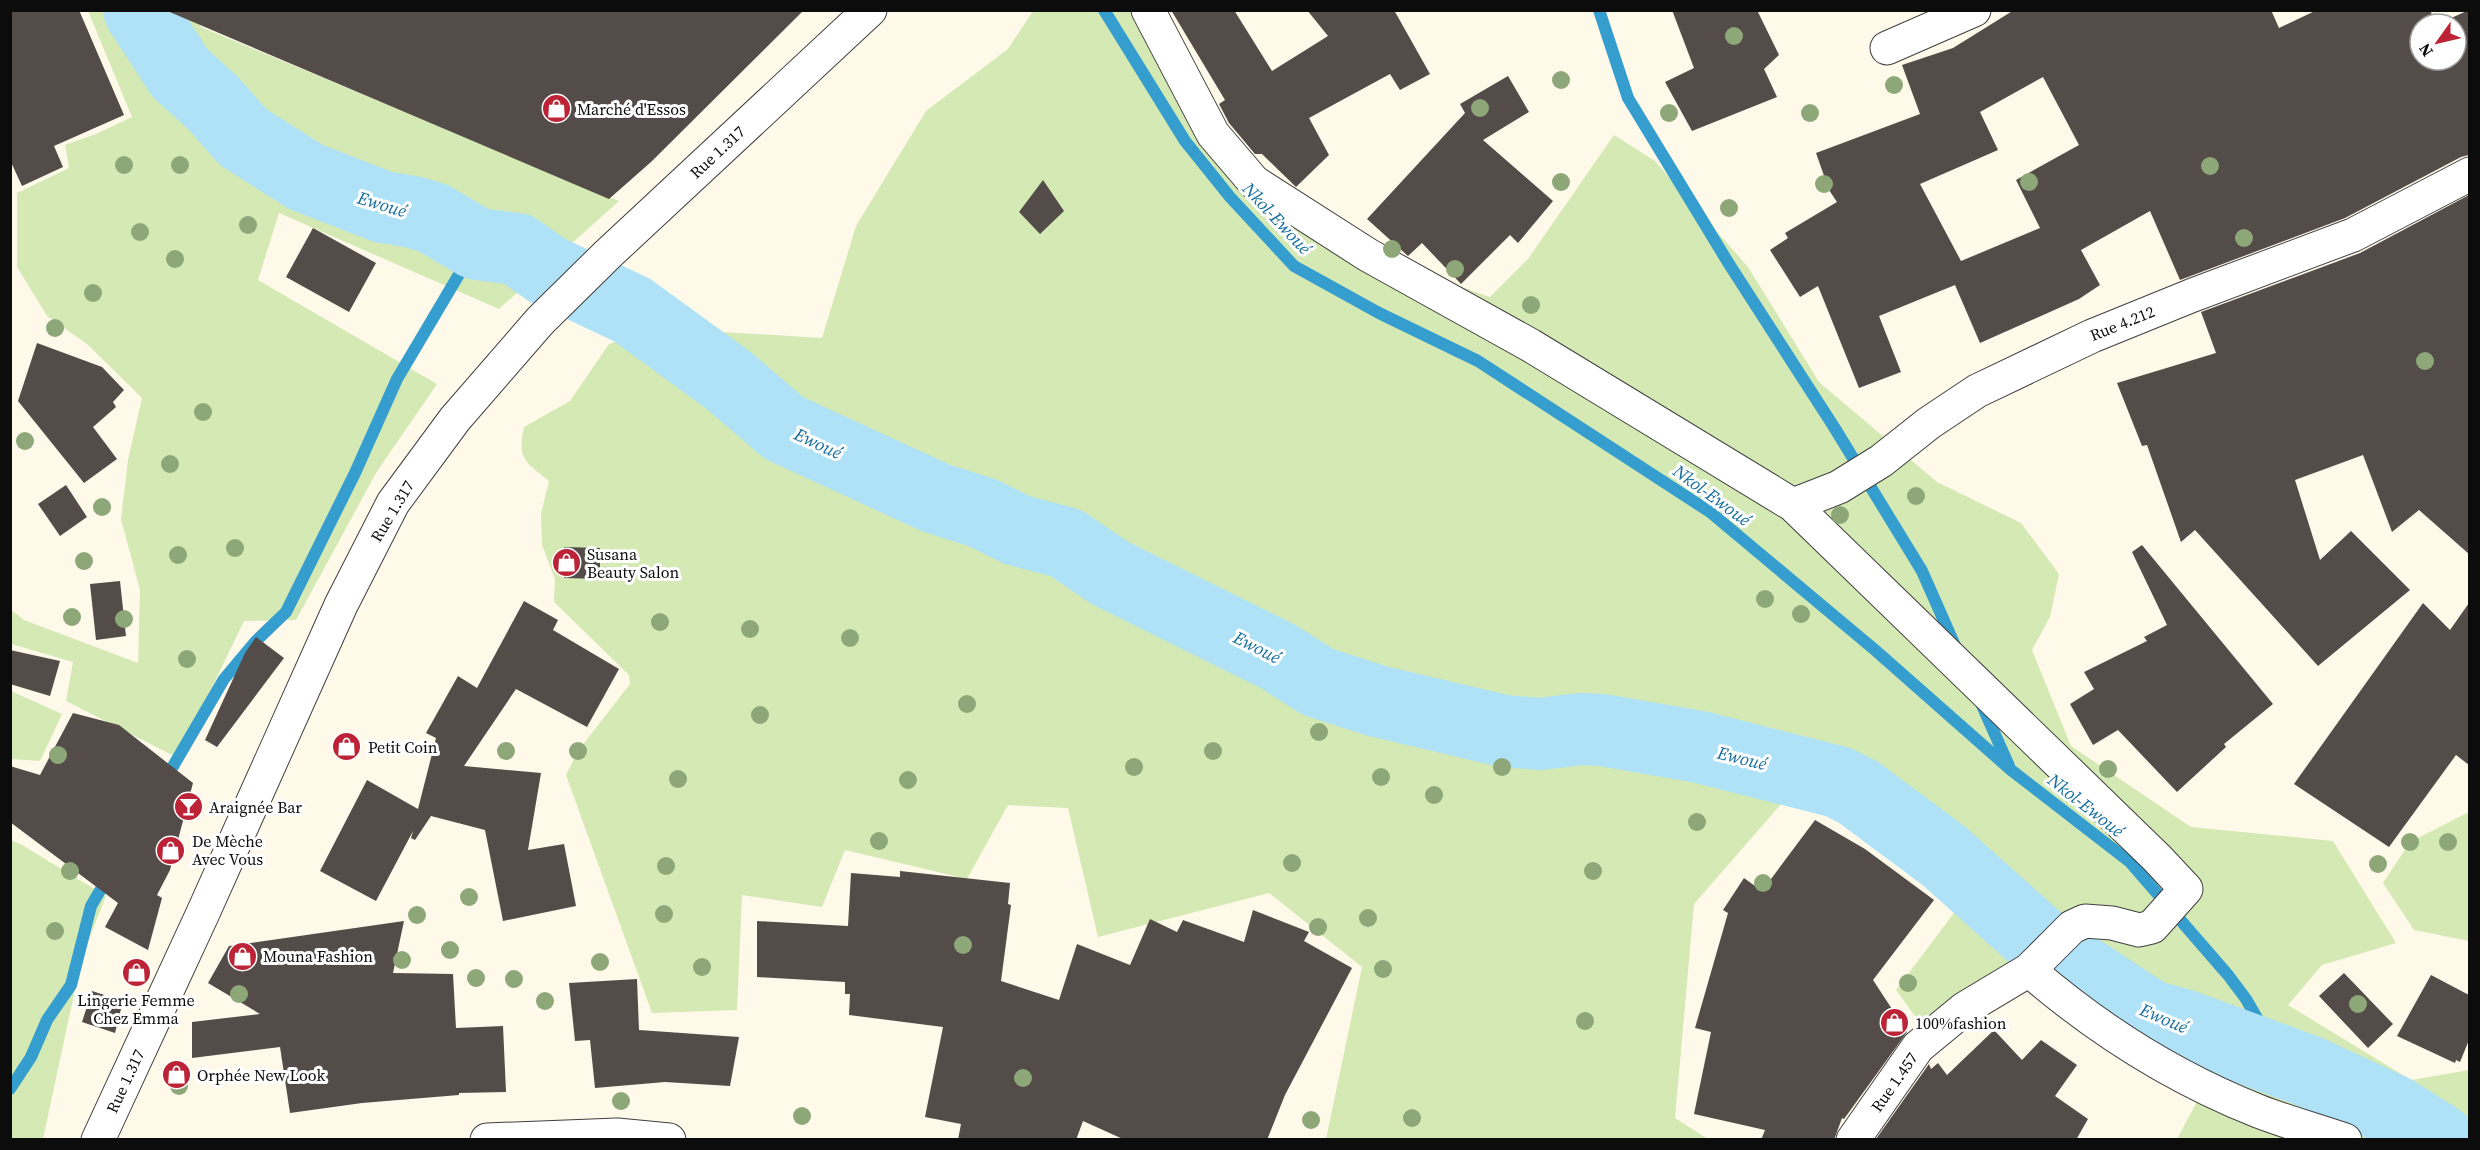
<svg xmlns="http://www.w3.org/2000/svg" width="2480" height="1150" font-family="'Source Serif 4',serif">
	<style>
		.green { fill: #d4e9b4 }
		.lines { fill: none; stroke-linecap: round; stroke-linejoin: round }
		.stream { stroke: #359ecf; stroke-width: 12 }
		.river { stroke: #afe2f7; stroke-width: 72 }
		.building { fill: #544c48; fill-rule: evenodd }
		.minor-casing { stroke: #3f3f3f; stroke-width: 35 }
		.minor { stroke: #fff; stroke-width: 33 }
		.tree { fill: #8ea779 }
		.labels { text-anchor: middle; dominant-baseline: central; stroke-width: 6; stroke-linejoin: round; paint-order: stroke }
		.poi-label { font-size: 16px; fill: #0c0c0c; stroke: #fff; text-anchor: start }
		.street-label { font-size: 16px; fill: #0c0c0c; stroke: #fff }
		.water-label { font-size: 18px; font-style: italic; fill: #146e9e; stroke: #fff }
	</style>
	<rect width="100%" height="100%" fill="#fff9ea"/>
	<path class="green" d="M 88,11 L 192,11 L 201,27 L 619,201 L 499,309 L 279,213 L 258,280 L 437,384 L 376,473 L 296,620 L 244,621 L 178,758 L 66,701 L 73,662 L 11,644 L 10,609 L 24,620 L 138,663 L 140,590 L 121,519 L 128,460 L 142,398 L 87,344 L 47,316 L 17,267 L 17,193 L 69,168 L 65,145 L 96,134 L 132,117 Z
		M 1033,11 L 1142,11 L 1219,152 L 1428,275 L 1490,297 L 1528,259 L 1614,135 L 1655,161 L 1748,267 L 1819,382 L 1937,482 L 2021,523 L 2059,574 L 2050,617 L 2032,650 L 2071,746 L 2191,827 L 2333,841 L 2396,943 L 2322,965 L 2288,1005 L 2411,1080 L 2469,1070 L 2469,1139 L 2177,1139 L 2208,1081 L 2027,952 L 1923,1027 L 1896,990 L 1960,905 L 1842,814 L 1818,802 L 1789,795 L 1694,904 L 1675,1118 L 1708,1139 L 1326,1139 L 1362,967 L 1269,893 L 1098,937 L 1068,808 L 1008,805 L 967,879 L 845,850 L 822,907 L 742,895 L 737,1010 L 652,1013 L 566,775 L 578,751 L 630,684 L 629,675 L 554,602 L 555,579 L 542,545 L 541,514 L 549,481 C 525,462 517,459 524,427 L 570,401 L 609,344 L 657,328 L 822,338 L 856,226 L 926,111 L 1008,49 Z
		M 11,691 L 62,714 L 40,761 L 11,759 Z
		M 2469,812 L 2469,941 L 2414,930 L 2383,883 L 2410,842 Z
		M 11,840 L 22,845 L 106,896 L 82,957 L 43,1139 L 11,1139 Z"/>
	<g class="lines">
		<path class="stream" d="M 1104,10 L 1185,141 L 1230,197 L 1294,266 L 1379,313 L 1478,361 L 1710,512 L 1875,650 L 2011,770 L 2130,862 L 2228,975 L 2246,999 L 2261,1025 L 2265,1055
			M 1599,10 L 1628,98 L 1729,264 L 1834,427 L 1922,571 L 1956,648
			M 1981,703 L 2009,766
			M 165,780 L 224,679 L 255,642 L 286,612 L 355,473 L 397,379 L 477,244
			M 10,1089 L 31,1057 L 47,1020 L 71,985 L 91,906 L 108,877"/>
		<path class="river" d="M 139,10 L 180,73 L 213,103 L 243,137 L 306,177 L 383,207 L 413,212 L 433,218 L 477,244 L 517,249 L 547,270 L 632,310 L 728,380 L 784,428 L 936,498 L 983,513 L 1017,530 L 1066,543 L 1110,573 L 1279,657 L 1318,682 L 1377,701 L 1504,731 L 1540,734 L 1581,729 L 1602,730 L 1700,747 L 1838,782 L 1858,792 L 1944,856 L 2048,949 L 2150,1016 L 2183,1025 L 2308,1071 L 2396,1112 L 2440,1140"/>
	</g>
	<path class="building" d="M 10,10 L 79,10 L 124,115 L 54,146 L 63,167 L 22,186 L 10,160 Z
		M 165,10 L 804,10 L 651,162 L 609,199 Z
		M 1171,10 L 1234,10 L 1272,71 L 1328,36 L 1307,10 L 1394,10 L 1430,74 L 1400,90 L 1390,74 L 1309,118 L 1329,155 L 1296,187 L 1262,154 L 1255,154 L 1229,123 L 1219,104 L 1225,100 Z
		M 1672,10 L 1757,10 L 1779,55 L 1764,69 L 1777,97 L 1692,131 L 1665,82 L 1694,68 Z
		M 2014,10 L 2271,10 L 2279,28 L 2317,10 L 2430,10 L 2436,24 L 2420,24 L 2420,60 L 2456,60 L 2456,24 L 2438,24 L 2469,10 L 2469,155 L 2461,157 L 2345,218 L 2180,280 L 2150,211 L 2081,250 L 2100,285 L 2079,299 L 1980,343 L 1955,285 L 1879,316 L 1901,372 L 1859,388 L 1818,286 L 1800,297 L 1770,250 L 1788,238 L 1785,233 L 1837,202 L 1829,190 L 1816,153 L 1920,114 L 1902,65 L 1953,48 ZM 2043,77 L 2079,145 L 2016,180 L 2040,228 L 1961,261 L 1920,184 L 1998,150 L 1980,112 Z
		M 1508,76 L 1529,112 L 1483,140 L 1553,201 L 1518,243 L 1510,235 L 1461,284 L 1422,243 L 1408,256 L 1367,219 L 1465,113 L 1460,104 Z
		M 1043,180 L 1064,211 L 1040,234 L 1019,212 Z
		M 2469,195 L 2469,554 L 2419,510 L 2392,532 L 2363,455 L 2295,480 L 2320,560 L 2351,531 L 2410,590 L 2318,666 L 2195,530 L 2181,542 L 2147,445 L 2142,446 L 2117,383 L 2216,353 L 2201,312 L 2360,253 Z
		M 313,228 L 376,263 L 349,312 L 286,277 Z
		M 37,343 L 102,367 L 124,390 L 113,402 L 116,407 L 93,427 L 117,459 L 84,483 L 18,401 Z
		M 66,485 L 87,517 L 60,536 L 38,504 Z
		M 2142,545 L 2273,704 L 2224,744 L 2226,747 L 2177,792 L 2118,730 L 2093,745 L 2070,704 L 2094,689 L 2084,672 L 2147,641 L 2144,637 L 2167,625 L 2132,552 Z
		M 564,547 L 600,548 L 600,579 L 564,578 Z
		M 120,581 L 126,636 L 96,640 L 90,584 Z
		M 524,601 L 558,620 L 553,630 L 619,669 L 587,727 L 516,689 L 464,766 L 541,773 L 528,850 L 564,844 L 576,906 L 503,921 L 485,830 L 431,816 L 415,840 L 411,838 L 413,831 L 376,901 L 320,871 L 367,780 L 418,809 L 436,738 L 426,733 L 458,676 L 477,688 Z
		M 2423,603 L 2450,630 L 2469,603 L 2469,765 L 2456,755 L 2389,847 L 2294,784 Z
		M 256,637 L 284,658 L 217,747 L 205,740 L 245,653 Z
		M 10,650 L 60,661 L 50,696 L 10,684 Z
		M 73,713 L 119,725 L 193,783 L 170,870 L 157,895 L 162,898 L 148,950 L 105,927 L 118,903 L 10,822 L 10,766 L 40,775 Z
		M 1815,820 L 1865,849 L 1934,900 L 1873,980 L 1907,1032 L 1844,1119 L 1842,1118 L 1834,1140 L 1761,1140 L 1765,1130 L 1694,1114 L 1711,1032 L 1695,1028 L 1728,913 L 1723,910 L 1744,878 L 1762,891 Z
		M 900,871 L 1010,883 L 1008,904 L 1011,905 L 1001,981 L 1059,1000 L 1077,944 L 1130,965 L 1150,919 L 1177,932 L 1183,920 L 1244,942 L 1253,910 L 1309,932 L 1304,941 L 1352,968 L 1285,1095 L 1267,1140 L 1125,1140 L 1083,1121 L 1076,1140 L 958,1140 L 961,1124 L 925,1117 L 943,1027 L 849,1015 L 850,994 L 845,994 L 845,982 L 757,977 L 757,921 L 848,926 L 851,873 L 900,877 Z
		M 404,921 L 393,973 L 453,974 L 456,1028 L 503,1026 L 506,1092 L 459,1093 L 459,1095 L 362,1103 L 290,1113 L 280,1047 L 192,1058 L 192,1022 L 260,1014 L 208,983 L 229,946 Z
		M 2344,973 L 2393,1024 L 2368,1048 L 2319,996 Z
		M 2431,975 L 2469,995 L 2469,1040 L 2460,1062 L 2456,1060 L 2455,1063 L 2397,1036 Z
		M 637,979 L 639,1030 L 739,1037 L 730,1086 L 665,1082 L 595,1088 L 590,1040 L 575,1041 L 569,983 Z
		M 92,991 L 123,1001 L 115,1033 L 82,1022 Z
		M 1994,1030 L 2022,1060 L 2041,1040 L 2077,1065 L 2055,1096 L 2088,1119 L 2076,1140 L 1876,1139 L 1929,1064 L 1931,1069 L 1938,1063 L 1947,1075 Z"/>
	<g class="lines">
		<defs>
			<path id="minor" d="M 1148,10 L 1213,134 L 1254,182 L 1368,255 L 1530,345 L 1793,505 L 2157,858 L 2186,889 L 2152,927 L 2139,930 L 2112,923 L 2085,921 L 2072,927 L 2029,970 L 1964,1009 L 1918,1047 L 1853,1140
				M 1887,48 L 1974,10
				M 1793,505 L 1839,487 L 1881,461 L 1929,423 L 1977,391 L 2092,336 L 2193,295 L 2353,235 L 2470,174
				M 2029,970 C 2096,1028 2175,1078 2258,1111 C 2286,1122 2316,1130 2345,1140
				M 98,1140 L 203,913 L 341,605 L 393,503 L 455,419 L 540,321 L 608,254 L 870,10
				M 487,1140 L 617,1135 L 669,1140"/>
		</defs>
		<use href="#minor" class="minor-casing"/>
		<use href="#minor" class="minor"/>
	</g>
	<g class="tree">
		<circle cx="1734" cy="36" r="9"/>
		<circle cx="1561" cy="80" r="9"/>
		<circle cx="1894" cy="85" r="9"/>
		<circle cx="1480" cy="108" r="9"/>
		<circle cx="1669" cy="113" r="9"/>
		<circle cx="1810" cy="113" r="9"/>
		<circle cx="124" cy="165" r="9"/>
		<circle cx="180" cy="165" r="9"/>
		<circle cx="2210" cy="166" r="9"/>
		<circle cx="1561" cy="182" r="9"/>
		<circle cx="2029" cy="182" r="9"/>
		<circle cx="1824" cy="184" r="9"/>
		<circle cx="1729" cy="208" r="9"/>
		<circle cx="248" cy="225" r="9"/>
		<circle cx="140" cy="232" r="9"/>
		<circle cx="2244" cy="238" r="9"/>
		<circle cx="1392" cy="249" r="9"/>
		<circle cx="175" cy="259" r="9"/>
		<circle cx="1455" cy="269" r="9"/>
		<circle cx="93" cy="293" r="9"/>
		<circle cx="1531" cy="305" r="9"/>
		<circle cx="55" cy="328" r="9"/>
		<circle cx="2425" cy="361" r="9"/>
		<circle cx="203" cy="412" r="9"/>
		<circle cx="25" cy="441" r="9"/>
		<circle cx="170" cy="464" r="9"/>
		<circle cx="1916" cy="496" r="9"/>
		<circle cx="102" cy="507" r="9"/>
		<circle cx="1840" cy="515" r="9"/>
		<circle cx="235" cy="548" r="9"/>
		<circle cx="178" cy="555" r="9"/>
		<circle cx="84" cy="561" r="9"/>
		<circle cx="1765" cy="599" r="9"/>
		<circle cx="1801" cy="614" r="9"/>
		<circle cx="72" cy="617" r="9"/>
		<circle cx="124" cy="619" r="9"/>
		<circle cx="660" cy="622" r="9"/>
		<circle cx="750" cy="629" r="9"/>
		<circle cx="850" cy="638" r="9"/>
		<circle cx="187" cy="659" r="9"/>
		<circle cx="967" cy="704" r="9"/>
		<circle cx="760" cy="715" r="9"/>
		<circle cx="1319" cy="732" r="9"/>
		<circle cx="506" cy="751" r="9"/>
		<circle cx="578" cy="751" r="9"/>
		<circle cx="1213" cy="751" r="9"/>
		<circle cx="58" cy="755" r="9"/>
		<circle cx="1134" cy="767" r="9"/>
		<circle cx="1502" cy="767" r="9"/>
		<circle cx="2108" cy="769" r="9"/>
		<circle cx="1381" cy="777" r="9"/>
		<circle cx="678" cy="779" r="9"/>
		<circle cx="908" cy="780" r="9"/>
		<circle cx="1434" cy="795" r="9"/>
		<circle cx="1697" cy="822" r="9"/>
		<circle cx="879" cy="841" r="9"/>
		<circle cx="2410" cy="842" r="9"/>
		<circle cx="2448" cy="842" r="9"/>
		<circle cx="1292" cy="863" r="9"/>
		<circle cx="2378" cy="864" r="9"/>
		<circle cx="666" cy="866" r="9"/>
		<circle cx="70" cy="871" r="9"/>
		<circle cx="1593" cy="871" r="9"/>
		<circle cx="1763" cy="883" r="9"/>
		<circle cx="469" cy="897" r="9"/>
		<circle cx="664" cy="914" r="9"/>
		<circle cx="417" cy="915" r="9"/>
		<circle cx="1368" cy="918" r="9"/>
		<circle cx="1318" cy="927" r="9"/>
		<circle cx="55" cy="931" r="9"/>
		<circle cx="963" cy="945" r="9"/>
		<circle cx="450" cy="950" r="9"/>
		<circle cx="402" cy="960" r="9"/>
		<circle cx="600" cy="962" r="9"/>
		<circle cx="702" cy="967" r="9"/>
		<circle cx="1383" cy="969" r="9"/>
		<circle cx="476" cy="978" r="9"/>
		<circle cx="514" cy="979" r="9"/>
		<circle cx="1908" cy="983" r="9"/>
		<circle cx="239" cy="994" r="9"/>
		<circle cx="545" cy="1001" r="9"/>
		<circle cx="2358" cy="1004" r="9"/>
		<circle cx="1585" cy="1021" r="9"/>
		<circle cx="1023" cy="1078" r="9"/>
		<circle cx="179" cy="1086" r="9"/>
		<circle cx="621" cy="1101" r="9"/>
		<circle cx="802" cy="1116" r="9"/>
		<circle cx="1412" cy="1118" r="9"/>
		<circle cx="1311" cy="1120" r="9"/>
	</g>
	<defs>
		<symbol id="shop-disc" viewBox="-11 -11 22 22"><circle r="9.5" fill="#bd2337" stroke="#fff"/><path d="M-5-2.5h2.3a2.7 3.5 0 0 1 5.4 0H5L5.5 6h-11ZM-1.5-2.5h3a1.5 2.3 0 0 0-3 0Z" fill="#fff"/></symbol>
		<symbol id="bar-disc" viewBox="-11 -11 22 22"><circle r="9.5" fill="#bd2337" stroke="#fff"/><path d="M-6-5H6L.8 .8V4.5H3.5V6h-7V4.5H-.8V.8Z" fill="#fff"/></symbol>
	</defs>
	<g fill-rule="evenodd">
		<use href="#shop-disc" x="540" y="92" width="33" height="33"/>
		<use href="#shop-disc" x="550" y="546" width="33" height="33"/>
		<use href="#shop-disc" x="330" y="730" width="33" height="33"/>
		<use href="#bar-disc" x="172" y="790" width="33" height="33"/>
		<use href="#shop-disc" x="154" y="834" width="33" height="33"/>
		<use href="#shop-disc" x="226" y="940" width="33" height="33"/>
		<use href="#shop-disc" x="120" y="956" width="33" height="33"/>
		<use href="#shop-disc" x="1878" y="1006" width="33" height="33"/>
		<use href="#shop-disc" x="160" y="1058" width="33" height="33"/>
	</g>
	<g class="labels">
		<g class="poi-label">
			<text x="577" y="109">Marché d'Essos</text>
			<text x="587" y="554">Susana<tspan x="587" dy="18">Beauty Salon</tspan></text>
			<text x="368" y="747">Petit Coin</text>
			<text x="209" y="807">Araignée Bar</text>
			<text x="192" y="841">De Mèche<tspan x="192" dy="18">Avec Vous</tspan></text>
			<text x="263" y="956">Mouna Fashion</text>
			<text x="136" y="1000" text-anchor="middle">Lingerie Femme<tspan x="136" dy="18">Chez Emma</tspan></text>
			<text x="1915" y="1023">100%fashion</text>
			<text x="197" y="1075">Orphée New Look</text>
		</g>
		<g class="street-label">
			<text transform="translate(717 152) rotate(-43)">Rue 1.317</text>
			<text transform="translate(2122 323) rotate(-22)">Rue 4.212</text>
			<text transform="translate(392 511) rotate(-59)">Rue 1.317</text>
			<text transform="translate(125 1081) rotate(-65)">Rue 1.317</text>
			<text transform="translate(1894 1082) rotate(-55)">Rue 1.457</text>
		</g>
		<g class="water-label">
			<text transform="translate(382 204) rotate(17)">Ewoué</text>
			<text transform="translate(1277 218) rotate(47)">Nkol-Ewoué</text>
			<text transform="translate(818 443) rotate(25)">Ewoué</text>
			<text transform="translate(1712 495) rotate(36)">Nkol-Ewoué</text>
			<text transform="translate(1257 647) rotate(27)">Ewoué</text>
			<text transform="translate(1742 758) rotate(14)">Ewoué</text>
			<text transform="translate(2086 805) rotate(38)">Nkol-Ewoué</text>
			<text transform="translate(2164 1018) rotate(23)">Ewoué</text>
		</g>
	</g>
	<rect width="2480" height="1150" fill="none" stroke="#0c0c0c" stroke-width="24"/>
	<g transform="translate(2438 42) rotate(236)"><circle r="28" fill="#ffffff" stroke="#9e9e9e" stroke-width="1.5"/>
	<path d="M0-4.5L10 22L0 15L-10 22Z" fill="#bd2337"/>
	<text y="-9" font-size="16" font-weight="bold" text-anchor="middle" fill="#0c0c0c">N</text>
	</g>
</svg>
